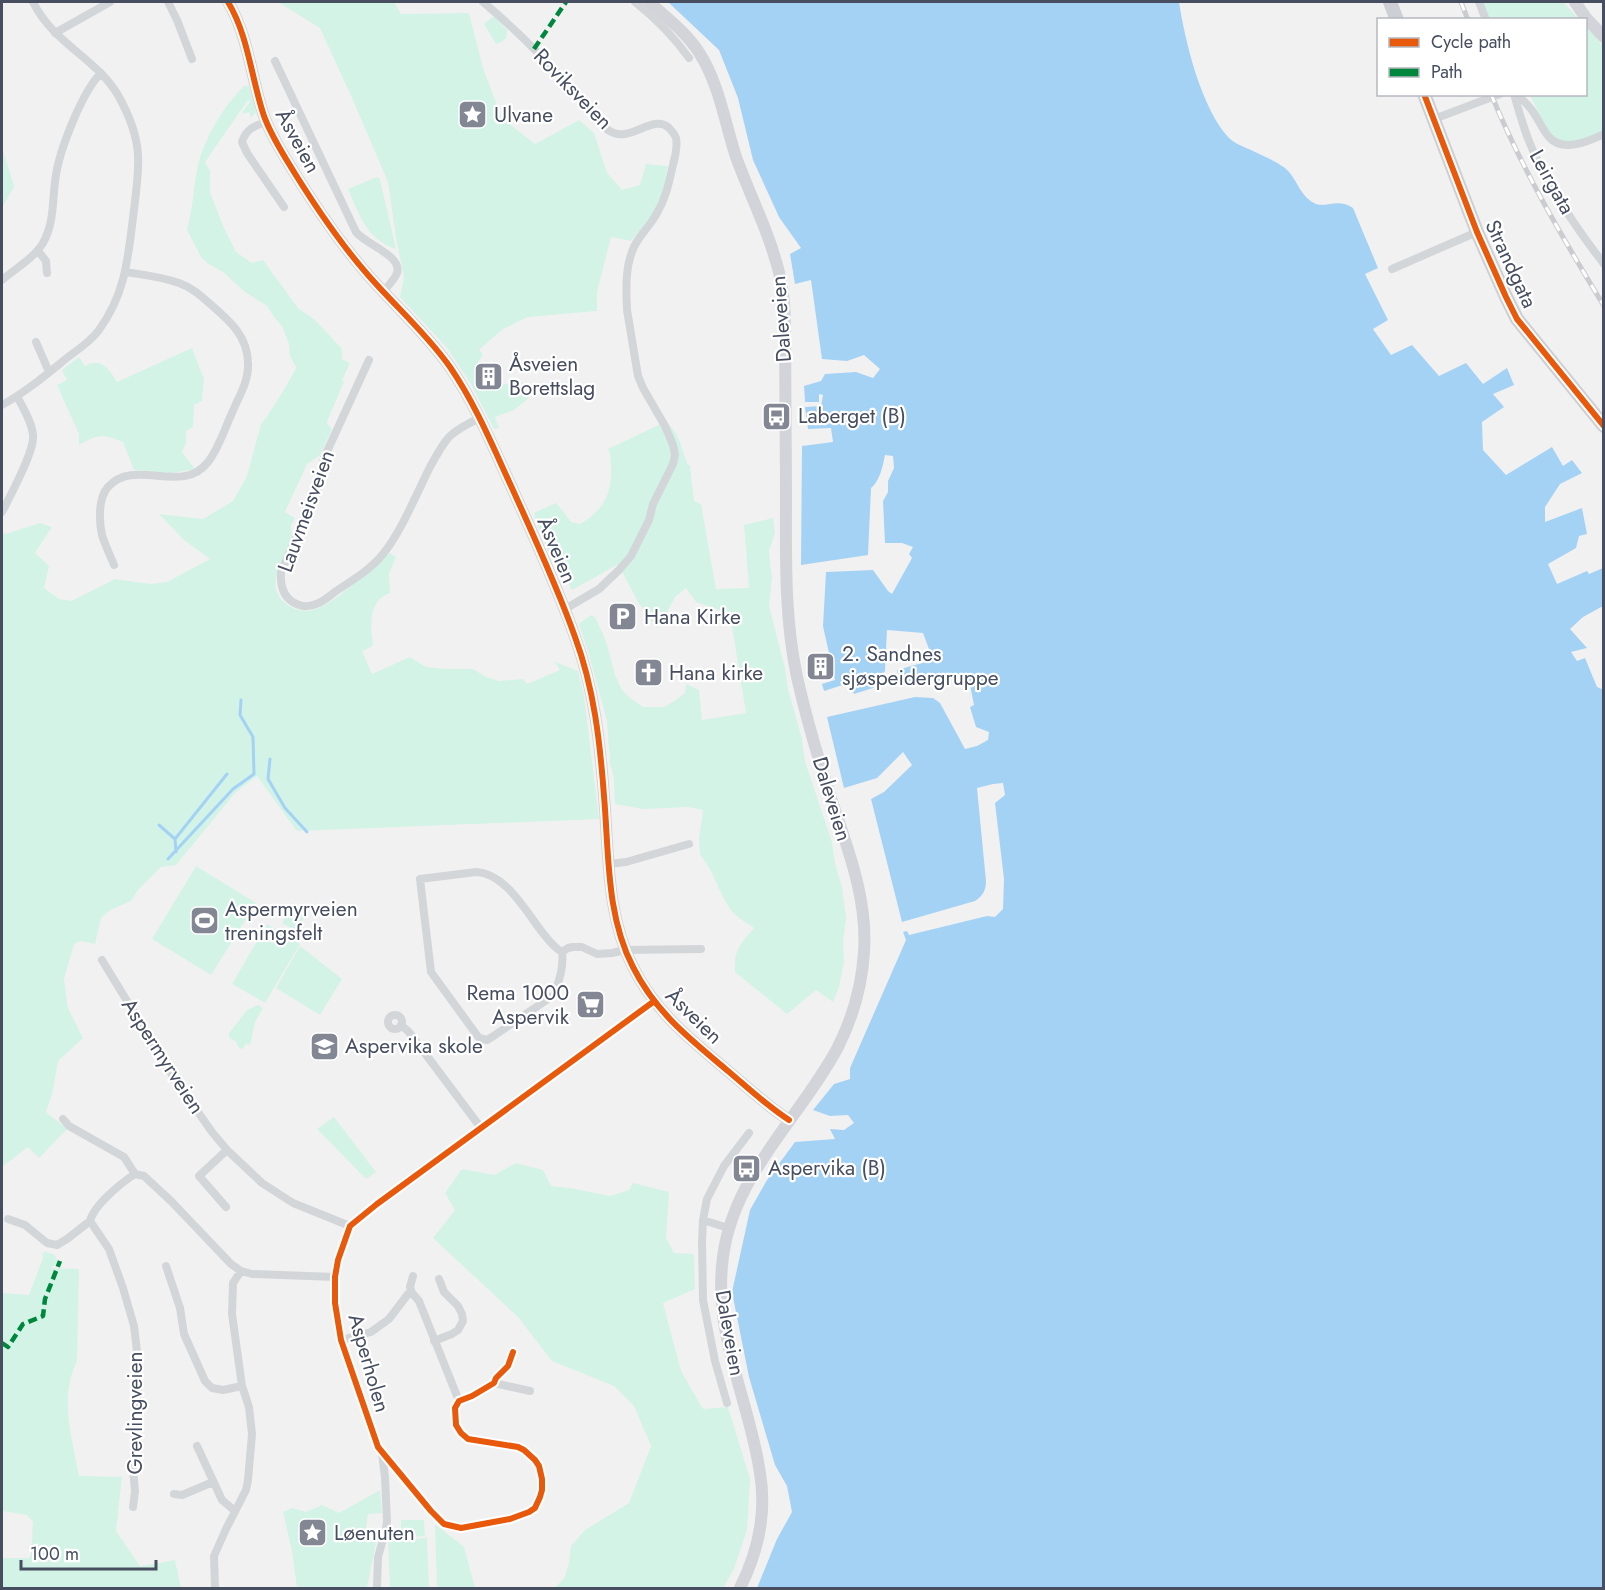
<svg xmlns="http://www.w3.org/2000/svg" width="1605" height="1590" font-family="Jost,sans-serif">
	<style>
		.green { fill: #d3f3e7 }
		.water { fill: #a4d2f5 }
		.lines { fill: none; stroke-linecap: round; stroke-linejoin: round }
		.stream { stroke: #a4d2f5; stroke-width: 3 }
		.street { stroke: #d3d6d9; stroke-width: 8 }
		.secondary { stroke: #d2d4d9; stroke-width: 12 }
		.primary { stroke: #cdcfd4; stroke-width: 14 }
		.rail-casing { stroke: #cbccd0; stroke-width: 5 }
		.rail { stroke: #fff; stroke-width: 3; stroke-dasharray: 9; stroke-linecap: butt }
		.quiet { stroke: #00873e; stroke-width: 4.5; stroke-dasharray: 9 4.5; stroke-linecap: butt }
		.cycleway-casing { stroke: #fff; stroke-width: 10 }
		.cycleway { stroke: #e8590c; stroke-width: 6 }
		.labels { text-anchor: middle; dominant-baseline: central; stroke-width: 4.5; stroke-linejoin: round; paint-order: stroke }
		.street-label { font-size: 21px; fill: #464e60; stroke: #fff }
		.poi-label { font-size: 21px; fill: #464e60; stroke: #fff; text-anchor: start }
	</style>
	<rect width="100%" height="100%" fill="#f2f1f1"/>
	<path class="green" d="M 278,2 L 394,2 L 401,14 L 469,13 L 483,68 L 502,118 L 535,144 L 579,120 L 594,133 L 607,173 L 622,190 L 640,185 L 646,164 L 668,166 L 663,192 L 652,215 L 631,241 L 611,237 L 597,292 L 597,311 L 528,317 L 503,329 L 479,350 L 483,355 L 478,362 L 478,368 L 484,377 L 501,385 L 522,382 L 529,398 L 514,410 L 495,417 L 499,428 L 494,429 L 471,384 L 447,348 L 400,297 L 404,277 L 396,238 L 388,182 L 352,98 L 320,28 Z
		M 1482,2 L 1563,2 L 1579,19 L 1488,19 Z
		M 494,16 L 507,30 C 508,38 504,42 496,44 L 484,24 Z
		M 1586,26 L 1603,46 L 1604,129 L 1602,132 L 1573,143 L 1562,141 L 1549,135 L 1530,95 L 1586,94 Z
		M 244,86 L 249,86 L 256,112 L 251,118 L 249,112 L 243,114 L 242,112 L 250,102 L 248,100 L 205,162 L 210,171 L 210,192 L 223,226 L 236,252 L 252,263 L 263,260 L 298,308 L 315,320 L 342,349 L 342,359 L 350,363 L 342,380 L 344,382 L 328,419 L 327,423 L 332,429 L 320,455 L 307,464 L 285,512 L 295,518 C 294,521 292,523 291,526 C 291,532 293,534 291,540 C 281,564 261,592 293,608 C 300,611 309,612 316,609 C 338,601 371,568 390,553 L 396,557 L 389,574 L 390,593 C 367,601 371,627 373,646 L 362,651 L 372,674 L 410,657 L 426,667 L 444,669 L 473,669 L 486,677 L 499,681 L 523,679 L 527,684 L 560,670 L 555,662 L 578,671 L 584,695 L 599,819 L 298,831 L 296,830 L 257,776 L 236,792 L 176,865 L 161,867 L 138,890 L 131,901 L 110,910 L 101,918 L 95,944 L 81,941 L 74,944 L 64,979 L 68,1008 L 83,1038 L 58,1061 L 53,1091 L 46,1112 L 67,1129 L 39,1158 L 28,1147 L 2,1167 L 2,532 L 6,534 L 40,523 L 52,527 L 35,553 L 49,566 L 44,588 L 59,599 L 71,601 L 115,579 L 150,584 L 167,582 L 210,559 L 184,540 L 159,514 L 203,519 L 233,501 L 247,476 L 261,424 C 267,418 294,375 296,367 L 290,356 L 289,344 L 282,326 L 274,317 L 267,306 L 245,292 L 223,272 L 207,263 L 201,257 L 187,230 C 189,219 192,209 193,198 C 195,187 195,176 198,166 C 204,139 224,105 244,86 Z
		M 2,148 L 12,179 L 14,187 L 2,208 Z
		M 377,177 L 380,179 L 396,249 C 366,239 360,216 348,189 Z
		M 192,348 L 204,379 L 202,401 L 194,405 L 193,427 L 186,431 L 186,443 L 182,452 L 195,469 L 172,473 L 134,470 L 123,442 C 102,434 99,434 79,445 L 79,434 L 57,385 L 67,380 L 62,370 L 79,357 L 85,366 C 101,357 109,369 117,382 Z
		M 665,422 C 679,430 682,450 688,465 L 690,465 L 694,501 L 701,504 L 716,589 L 749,588 L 744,525 L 773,518 L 775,533 L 769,551 L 772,578 L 769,606 L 785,668 L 788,689 L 802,739 L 805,761 L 832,842 L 835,863 L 842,887 L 846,919 L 843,941 L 844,962 L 839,987 L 833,1002 L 816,990 L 787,1014 L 735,972 C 733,951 741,943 754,928 C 747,923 736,917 731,910 C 718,893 714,870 700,855 L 699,839 L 703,810 L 688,807 L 643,809 L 615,804 L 614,779 L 610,763 L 607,721 L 589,655 L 579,624 L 591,615 L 595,617 L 606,641 L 615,675 L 622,690 L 629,697 L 643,707 L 664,707 L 676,700 L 685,693 L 686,684 L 699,690 L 702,720 L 746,713 L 730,614 L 696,602 L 686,588 L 676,596 L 657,628 L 638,602 L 620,568 L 617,565 L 572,590 L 562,571 L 566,568 L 565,564 L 553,563 L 535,518 L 534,513 L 556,503 L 559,506 L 571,522 L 580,524 C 603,511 612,494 611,468 C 611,461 611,455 608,449 Z
		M 196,866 L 256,903 L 211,975 L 152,939 Z
		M 293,903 L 308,911 L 296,931 L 282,923 Z
		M 267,924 L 300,944 L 265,1003 L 232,984 Z
		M 300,946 L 342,979 L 320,1015 L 276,988 Z
		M 258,1005 L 263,1008 L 255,1022 L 250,1045 L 246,1044 L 243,1049 L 239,1048 L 236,1042 L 229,1037 L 229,1033 L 247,1010 Z
		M 334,1117 L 376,1172 L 366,1179 L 317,1129 Z
		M 516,1163 L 543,1170 L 551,1186 L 570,1188 L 610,1196 L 629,1190 L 633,1183 L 669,1192 L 666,1238 L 674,1253 L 694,1254 L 695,1289 L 663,1303 L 681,1371 L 703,1409 L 728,1407 L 750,1479 L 747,1530 L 734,1569 L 723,1588 L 555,1588 L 565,1577 L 569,1562 L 571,1546 L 585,1530 L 629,1503 L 651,1446 L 634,1406 L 614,1386 L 552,1361 L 518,1317 L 433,1238 L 455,1210 L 445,1193 L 462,1169 L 494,1175 Z
		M 46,1251 L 48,1253 L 54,1254 L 58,1262 L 51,1268 L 79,1269 L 77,1361 C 59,1398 72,1437 79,1476 L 122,1477 L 116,1531 L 140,1566 L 175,1560 L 181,1588 L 2,1588 L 2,1558 L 29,1558 L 31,1555 L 33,1522 L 27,1515 L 2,1511 L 2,1293 L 29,1295 L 43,1258 L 42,1254 Z
		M 380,1490 L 382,1513 L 368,1514 L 365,1534 L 377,1538 L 367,1588 L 297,1588 L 292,1551 L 283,1512 L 292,1508 L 306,1512 L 322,1505 L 339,1513 Z
		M 401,1520 L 424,1520 L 425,1536 L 401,1538 Z
		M 435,1524 L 464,1547 L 475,1588 L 437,1588 Z
		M 427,1538 L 429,1588 L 390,1588 L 388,1540 Z"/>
	<path class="water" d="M 668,2 L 1179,2 C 1185,41 1201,108 1229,138 C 1235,144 1245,147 1253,151 C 1264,156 1275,161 1285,168 C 1297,178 1299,195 1314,203 C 1325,209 1338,197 1353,208 L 1378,268 L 1365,274 L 1388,320 L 1373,329 L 1391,355 L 1412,345 L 1439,376 L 1466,363 L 1483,384 L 1507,368 L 1514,385 L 1493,394 L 1504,407 L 1482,422 L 1483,450 L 1506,475 L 1552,447 L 1563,466 L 1572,460 L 1582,473 L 1560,484 L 1545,507 L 1545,522 L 1582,508 L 1587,534 L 1579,536 L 1576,548 L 1548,564 L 1557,584 L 1587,571 L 1589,574 L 1603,568 L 1603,606 L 1583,617 L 1570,629 L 1587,648 L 1571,652 L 1577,661 L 1585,658 L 1597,687 L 1604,690 L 1603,1588 L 757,1588 L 777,1539 L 792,1512 L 787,1486 L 775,1465 L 749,1377 L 732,1292 L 750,1210 L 767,1180 L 795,1142 L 835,1139 L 830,1129 L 844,1130 L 854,1123 L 848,1115 L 830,1116 L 813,1110 L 834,1084 L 850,1079 L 850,1068 L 906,940 L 903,932 L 907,931 L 909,935 L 987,916 L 995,917 L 1003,909 L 1004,879 L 995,803 L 1005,795 L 1003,783 L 993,784 L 977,788 L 986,881 C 986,890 983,896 975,901 L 902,922 L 871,799 L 884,792 L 912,765 L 903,752 L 877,778 L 844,788 L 827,717 L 915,697 L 933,698 L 940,703 L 965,749 L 977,746 L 988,740 L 989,732 L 976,727 L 970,707 L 974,705 L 968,675 L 932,682 L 929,677 L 900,684 L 897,670 L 933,660 L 923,633 L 887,630 L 885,671 L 873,688 L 854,694 L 849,683 L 824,691 L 822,684 L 835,680 L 823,626 L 826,572 L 873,570 L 888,591 L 892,594 L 912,558 L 909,554 L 913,547 L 902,543 L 885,543 L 883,501 L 888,492 L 888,481 L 894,468 L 893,456 L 885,455 C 883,465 880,481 871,488 L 868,555 L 801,565 L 802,446 L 833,442 L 831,428 L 808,429 L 805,407 L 821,406 L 823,395 L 819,394 L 819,402 L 805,402 L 804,386 L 821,381 L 825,374 L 856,372 L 873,378 L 880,369 L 864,355 L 847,361 L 822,359 L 811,280 L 795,284 L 790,254 L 801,248 L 779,217 L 753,160 L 738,98 L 719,50 Z"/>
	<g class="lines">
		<path class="stream" d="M 270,759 L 268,779 L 285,808 L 307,832
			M 159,825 L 175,839 L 176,852
			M 175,839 L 227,774
			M 168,859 L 233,789 L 254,774 L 253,737 L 240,715 L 241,700"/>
		<path class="street" d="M 168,2 L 177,20 L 192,59
			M 483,2 C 513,27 542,56 568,85 C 580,98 594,120 608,130 C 629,145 651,114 668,127 C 671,130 674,133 676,138 C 678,147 675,156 673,165 C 669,182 666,198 657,213 C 651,225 640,234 634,247 C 625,266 626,289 627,310 L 638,376 L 643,388 L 665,426 L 673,445 L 675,455 L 673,464 L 653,504 L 649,520 L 631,556 L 619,570 L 599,589 L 565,609
			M 635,2 C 655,18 674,37 689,58
			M 1479,2 L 1486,20
			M 55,33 L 110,2
			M 275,61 L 356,232 C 365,244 403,256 397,273 C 395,279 387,287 383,292
			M 1514,94 C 1521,119 1528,143 1540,165 C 1557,200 1580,233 1604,264
			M 1517,94 C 1522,99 1527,104 1531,109 C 1538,118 1542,129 1549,137 C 1563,153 1589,141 1604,134
			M 1434,119 L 1500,94
			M 266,122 C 254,126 246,129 242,142 L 247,153 L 284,207
			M 38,251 L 46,261 L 47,273
			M 1392,269 L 1477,232
			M 2,280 C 15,269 34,258 43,243 C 55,222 52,198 56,175 C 60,149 82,92 101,73
			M 36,342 L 49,372
			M 369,360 L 324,458 L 319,485 L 281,572 C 280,587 284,600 299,605 C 313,610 326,599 336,591 C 353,580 371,569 383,554 C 401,532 416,495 429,469 C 435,458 441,446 449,437 C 457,429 469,423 480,418
			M 2,405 C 26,392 47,374 68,357 C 79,349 91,341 99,330 C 127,291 128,255 134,210 C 136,192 139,173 138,155 C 137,135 128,113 118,95 C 96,58 53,43 33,2
			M 2,512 C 10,496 35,451 33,435 C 32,422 23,408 17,396
			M 114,565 C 110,555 105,545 102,535 C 99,521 98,498 108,487 C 135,457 182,496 208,462 C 218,450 225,428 232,413 C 238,398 248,383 248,366 C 249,337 230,321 209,303 C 200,295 191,287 179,283 C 162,277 144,275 126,272
			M 609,864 L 626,862 L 689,844
			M 476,872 C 505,873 525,910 542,932 C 548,939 553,947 562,952 C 564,967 559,981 554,995 L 492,1037 L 487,1040 L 479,1038 L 431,972 L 420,879 Z
			M 562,952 L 568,948 L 573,947 L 582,947 L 597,954 L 612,953 L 625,950 L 701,949
			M 102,960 L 174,1078 L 212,1132 L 227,1150 L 262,1183 L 293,1203 L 350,1226
			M388 1022a7 7 0 1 1 14 0a7 7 0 1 1-14 0Z
			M 401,1025 L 409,1032 L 481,1128
			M 63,1119 L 69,1126 L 124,1157 L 135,1174
			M 226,1207 L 199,1176 L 227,1150
			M 8,1219 L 25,1225 L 47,1243 L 57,1245 L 67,1239 L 90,1221
			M 703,1220 L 728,1228
			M 166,1266 L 180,1308 L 184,1334 L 205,1381 L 212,1388 L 223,1390 L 242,1386
			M 412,1293 L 410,1287 L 413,1276
			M 341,1340 L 371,1332 L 389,1319 L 408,1294 L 412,1293 L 419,1301 L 459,1401
			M 434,1341 L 452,1334 L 458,1330 L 463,1321 L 462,1314 L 458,1306 L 444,1292 L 439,1279
			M 513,1352 L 508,1366 L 496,1378 L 494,1383 L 472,1396 L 459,1401 L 455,1408 L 456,1425 L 461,1433 L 468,1439 L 518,1447 L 524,1450 L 535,1460 L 539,1466 L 542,1479 L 542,1490 L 540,1497 L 535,1508 L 529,1512 L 510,1519 L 461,1528 L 444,1524 L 431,1511 L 378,1447 L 341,1340 L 335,1303 L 335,1277 L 338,1260 L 350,1226 L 377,1204 L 653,1002
			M 494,1383 L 530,1391
			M 727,1403 L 715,1361 L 703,1300 L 702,1242 L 703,1220 L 707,1199 L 724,1166 L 749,1133
			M 197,1446 L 222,1500 L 235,1511
			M 174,1494 L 182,1495 L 213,1482
			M 133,1507 L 135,1491 L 133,1469 L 139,1369 L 134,1326 L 123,1288 L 109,1249 L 90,1221 C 94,1205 121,1183 135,1174 L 144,1176 L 171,1201 L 231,1264 L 241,1271 L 252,1274 L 335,1277
			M 215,1588 L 214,1556 L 226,1529 L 246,1490 L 248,1480 L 252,1434 L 249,1407 L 242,1386 L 232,1314 L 233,1283 L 241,1271
			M 377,1588 L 378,1557 L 386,1529 L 387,1521 L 385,1477 L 382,1453"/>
		<path class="secondary" d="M 228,2 C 248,35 251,76 263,113 C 268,129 277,144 286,159 C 309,197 339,242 368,275 C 395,306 426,333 450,367 C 476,405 493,447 512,488 C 534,537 557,586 575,637 C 594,688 600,742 604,796 C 609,853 606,915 633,967 C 656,1013 690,1039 728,1071 C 748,1088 767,1106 789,1120
			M 649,2 C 667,18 687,33 700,54 C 719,84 725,123 736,157 C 751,198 772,238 781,281 C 784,296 785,311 785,327 C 785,382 786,437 786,492 C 786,554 784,616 797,677 C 806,717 818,758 831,798 C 847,847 868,899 864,952 C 862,985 853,1017 838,1047 C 799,1121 729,1177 722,1266 C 715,1337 750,1404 760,1473 C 767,1514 758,1552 740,1588
			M 1575,2 L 1586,18 L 1604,37"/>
		<path class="primary" d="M 1390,2 L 1397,20
			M 1424,94 L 1477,232 L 1506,297 L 1517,319 L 1604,426"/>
		<defs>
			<path id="rail" d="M 1461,2 L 1468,20
				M 1491,94 C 1522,169 1562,237 1604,306"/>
		</defs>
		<use href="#rail" class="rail-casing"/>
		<use href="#rail" class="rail"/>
		<path class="quiet" d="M 534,49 L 566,2
			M 2,1343 L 8,1347 L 23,1324 L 43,1316 L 45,1299 L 60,1261"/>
		<defs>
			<path id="cycleway" d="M 228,2 C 248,35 251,76 263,113 C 268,129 277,144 286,159 C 309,197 339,242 368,275 C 395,306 426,333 450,367 C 476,405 493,447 512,488 C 534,537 557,586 575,637 C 594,688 600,742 604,796 C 609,853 606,915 633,967 C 656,1013 690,1039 728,1071 C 748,1088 767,1106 789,1120
				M 1424,94 L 1477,232 L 1506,297 L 1517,319 L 1604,426
				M 513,1352 L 508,1366 L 496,1378 L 494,1383 L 472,1396 L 459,1401 L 455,1408 L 456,1425 L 461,1433 L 468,1439 L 518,1447 L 524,1450 L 535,1460 L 539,1466 L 542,1479 L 542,1490 L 540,1497 L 535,1508 L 529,1512 L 510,1519 L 461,1528 L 444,1524 L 431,1511 L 378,1447 L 341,1340 L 335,1303 L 335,1277 L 338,1260 L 350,1226 L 377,1204 L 653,1002"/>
		</defs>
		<use href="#cycleway" class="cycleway-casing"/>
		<use href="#cycleway" class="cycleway"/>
	</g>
	<defs>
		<symbol id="sight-square" viewBox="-11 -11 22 22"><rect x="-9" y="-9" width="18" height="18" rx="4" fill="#828793" stroke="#fff"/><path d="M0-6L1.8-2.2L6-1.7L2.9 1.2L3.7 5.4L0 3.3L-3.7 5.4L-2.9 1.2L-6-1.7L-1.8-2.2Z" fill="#fff"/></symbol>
		<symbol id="building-square" viewBox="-11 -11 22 22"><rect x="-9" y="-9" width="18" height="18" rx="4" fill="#828793" stroke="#fff"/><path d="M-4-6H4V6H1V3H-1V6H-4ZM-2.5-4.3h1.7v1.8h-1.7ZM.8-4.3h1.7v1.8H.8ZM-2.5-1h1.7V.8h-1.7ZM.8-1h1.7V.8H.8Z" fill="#fff"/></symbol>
		<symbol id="bus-square" viewBox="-11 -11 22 22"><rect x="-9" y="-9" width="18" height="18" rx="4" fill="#828793" stroke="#fff"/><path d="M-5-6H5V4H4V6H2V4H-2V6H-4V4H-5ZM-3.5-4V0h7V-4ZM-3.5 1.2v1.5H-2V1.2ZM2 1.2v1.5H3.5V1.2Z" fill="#fff"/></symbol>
		<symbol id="parking-square" viewBox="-11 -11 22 22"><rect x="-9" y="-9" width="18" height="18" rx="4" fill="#828793" stroke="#fff"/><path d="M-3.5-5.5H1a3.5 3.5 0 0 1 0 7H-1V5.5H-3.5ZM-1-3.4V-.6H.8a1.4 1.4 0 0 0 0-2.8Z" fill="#fff"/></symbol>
		<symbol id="church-square" viewBox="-11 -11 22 22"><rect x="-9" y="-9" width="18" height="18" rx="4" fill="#828793" stroke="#fff"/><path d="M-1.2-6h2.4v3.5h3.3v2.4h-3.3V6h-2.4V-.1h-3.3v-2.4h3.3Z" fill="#fff"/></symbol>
		<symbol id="stadium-square" viewBox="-11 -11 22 22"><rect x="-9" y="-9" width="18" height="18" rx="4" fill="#828793" stroke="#fff"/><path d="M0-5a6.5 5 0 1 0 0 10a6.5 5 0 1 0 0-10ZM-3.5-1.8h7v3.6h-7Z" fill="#fff"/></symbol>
		<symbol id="supermarket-square" viewBox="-11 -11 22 22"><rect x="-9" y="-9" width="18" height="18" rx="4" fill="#828793" stroke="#fff"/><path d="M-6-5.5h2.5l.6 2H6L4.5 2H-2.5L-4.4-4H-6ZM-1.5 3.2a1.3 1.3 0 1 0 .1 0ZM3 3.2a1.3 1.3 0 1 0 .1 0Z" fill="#fff"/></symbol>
		<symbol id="school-square" viewBox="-11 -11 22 22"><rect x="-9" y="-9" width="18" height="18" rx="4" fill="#828793" stroke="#fff"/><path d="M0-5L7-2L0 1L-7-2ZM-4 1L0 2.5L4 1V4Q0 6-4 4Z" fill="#fff"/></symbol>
	</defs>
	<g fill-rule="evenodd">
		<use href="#sight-square" x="456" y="98" width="33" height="33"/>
		<use href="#building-square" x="472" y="360" width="33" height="33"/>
		<use href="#bus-square" x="760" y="400" width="33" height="33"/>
		<use href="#parking-square" x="606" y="600" width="33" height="33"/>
		<use href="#building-square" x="804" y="650" width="33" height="33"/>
		<use href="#church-square" x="632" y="656" width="33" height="33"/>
		<use href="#stadium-square" x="188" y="904" width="33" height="33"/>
		<use href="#supermarket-square" x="574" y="988" width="33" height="33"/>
		<use href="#school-square" x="308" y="1030" width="33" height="33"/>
		<use href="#bus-square" x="730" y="1152" width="33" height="33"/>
		<use href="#sight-square" x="296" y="1516" width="33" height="33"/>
	</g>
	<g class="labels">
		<g class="street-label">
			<text transform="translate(573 89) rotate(46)">Roviksveien</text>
			<text transform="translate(298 141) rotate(61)">Åsveien</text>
			<text transform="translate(1552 182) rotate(61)">Leirgata</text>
			<text transform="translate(1511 264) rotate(65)">Strandgata</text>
			<text transform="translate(781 319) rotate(-94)">Daleveien</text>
			<text transform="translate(306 511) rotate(-70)">Lauvmeisveien</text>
			<text transform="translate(557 550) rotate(67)">Åsveien</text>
			<text transform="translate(832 799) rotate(73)">Daleveien</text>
			<text transform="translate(694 1016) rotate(44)">Åsveien</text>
			<text transform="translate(163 1056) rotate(57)">Aspermyrveien</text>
			<text transform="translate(730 1333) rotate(80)">Daleveien</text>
			<text transform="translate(369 1363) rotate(74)">Asperholen</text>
			<text transform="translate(135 1413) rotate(-90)">Grevlingveien</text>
		</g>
		<g class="poi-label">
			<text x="494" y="115">Ulvane</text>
			<text x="509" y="364">Åsveien<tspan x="509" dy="24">Borettslag</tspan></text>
			<text x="798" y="416">Laberget (B)</text>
			<text x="644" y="617">Hana Kirke</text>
			<text x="842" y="654">2. Sandnes<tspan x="842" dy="24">sjøspeidergruppe</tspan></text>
			<text x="669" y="673">Hana kirke</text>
			<text x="225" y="909">Aspermyrveien<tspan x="225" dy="24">treningsfelt</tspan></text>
			<text x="569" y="993" text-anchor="end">Rema 1000<tspan x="569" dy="24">Aspervik</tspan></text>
			<text x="345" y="1046">Aspervika skole</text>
			<text x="768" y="1168">Aspervika (B)</text>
			<text x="334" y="1533">Løenuten</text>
		</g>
	</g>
	<rect width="1605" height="1590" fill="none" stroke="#464e60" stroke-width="6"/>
	<rect x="1377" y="18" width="210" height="78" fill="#ffffff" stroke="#b5b8bf" stroke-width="1.5"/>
	<rect x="1389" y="38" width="30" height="9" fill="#e8590c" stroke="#b5b8bf" stroke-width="1.5"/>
	<text x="1431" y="48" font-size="18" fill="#464e60">Cycle path</text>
	<rect x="1389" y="68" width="30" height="9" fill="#00873e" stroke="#b5b8bf" stroke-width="1.5"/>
	<text x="1431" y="78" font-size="18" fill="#464e60">Path</text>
	<path d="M21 1560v9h135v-9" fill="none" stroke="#464e60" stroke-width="3"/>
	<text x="30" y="1560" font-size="18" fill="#464e60" stroke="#ffffff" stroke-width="4.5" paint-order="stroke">100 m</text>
</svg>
